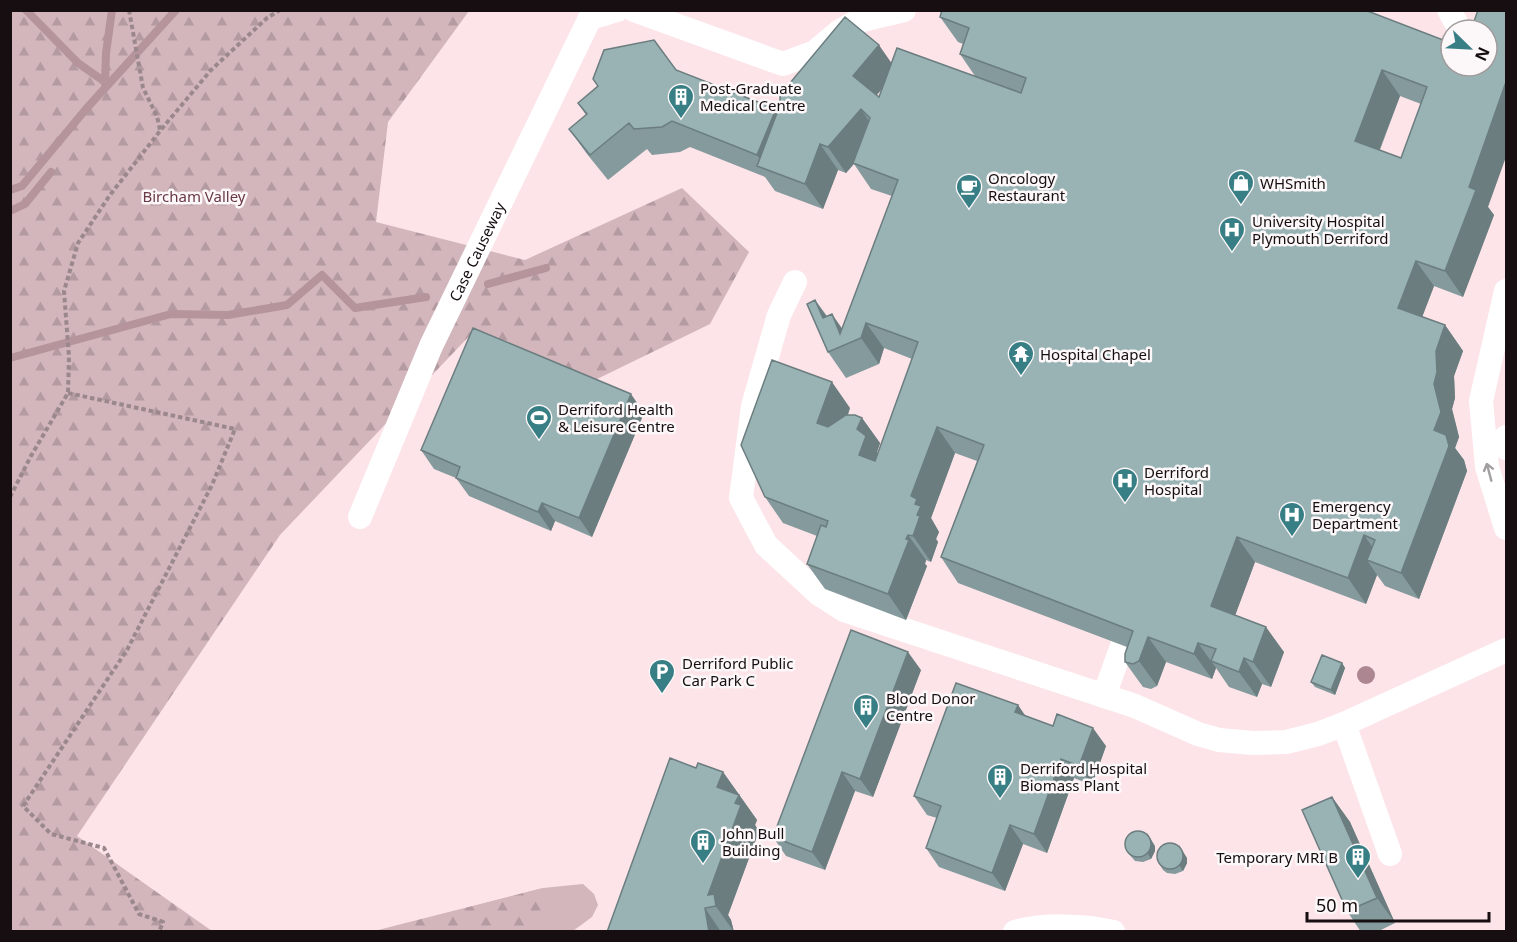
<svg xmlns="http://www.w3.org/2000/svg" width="1517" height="942" font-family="'Noto Sans',sans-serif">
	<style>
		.green { fill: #d2b6bc }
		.forest { fill: url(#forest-firs) }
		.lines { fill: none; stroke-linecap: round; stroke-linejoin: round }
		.stream { stroke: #b5949b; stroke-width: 8 }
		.path { stroke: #9a888c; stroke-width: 4; stroke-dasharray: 4.5 3; stroke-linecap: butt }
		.minor { stroke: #fff; stroke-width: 24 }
		.tree { fill: #ac8690 }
		.wall { fill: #849a9c; fill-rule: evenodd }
		.shaded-wall { fill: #6b7d7f }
		.building { fill: #99b3b5; stroke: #6b7d7f; stroke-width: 1.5; fill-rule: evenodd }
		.oneway { stroke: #a29f9f }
		.labels { text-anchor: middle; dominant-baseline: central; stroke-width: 5; stroke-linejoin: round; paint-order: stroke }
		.poi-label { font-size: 15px; fill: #160e10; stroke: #fcf7f8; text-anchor: start }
		.park-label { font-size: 15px; fill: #6a3947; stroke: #fcf7f8 }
		.street-label { font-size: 15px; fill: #160e10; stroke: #fcf7f8 }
	</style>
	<defs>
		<pattern id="forest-firs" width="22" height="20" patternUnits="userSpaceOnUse" patternTransform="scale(1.5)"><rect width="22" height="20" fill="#d2b6bc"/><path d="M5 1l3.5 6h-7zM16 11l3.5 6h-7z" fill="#b49ba1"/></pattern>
	</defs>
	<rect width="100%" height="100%" fill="#fde4e9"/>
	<path class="green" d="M 583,884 L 594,894 L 598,905 L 592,917 L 573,931 L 374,932 L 543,888 Z"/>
	<path class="forest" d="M 10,11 L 469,11 L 388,122 L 376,222 L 525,260 L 682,188 L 749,252 L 710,324 L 595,380 L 475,330 L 280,535 L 77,836 L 212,931 L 11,931 Z
		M 543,888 L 540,931 L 374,931 Z"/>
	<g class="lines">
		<path class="stream" d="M 26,10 L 78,63 L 105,82
			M 105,84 L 106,53 L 112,10
			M 10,190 L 22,186 L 86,109 L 176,10
			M 10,211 L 25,204 L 51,172
			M 488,284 L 546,268
			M 10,358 L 171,314 L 228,315 L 287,305 L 322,275 L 355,308 L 426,297"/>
		<path class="path" d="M 129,10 L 143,88 L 157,116 L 160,130
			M 68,393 L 235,429 L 212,485 L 127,650 L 23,806 L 51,834 L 104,848 L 139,914 L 163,922 L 159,932
			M 10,497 L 31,456 L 68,393 L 69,357 L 64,291 L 78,243 L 110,195 L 160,131 L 211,70 L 267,18 L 280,10"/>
		<g class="minor">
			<path d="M 634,10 L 783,64 L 815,52 L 840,31 L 858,21 L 904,10"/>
			<path d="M 1449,10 L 1460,30"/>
			<path d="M 795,282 L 779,315 L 753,406 L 741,498 L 766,545 L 819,594 L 844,610 L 1135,706 L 1198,734 L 1219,740 L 1253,743 L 1286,742 L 1318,734 L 1344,724 L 1506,650"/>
			<path d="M 1506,291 L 1481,401 L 1487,467 L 1506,528"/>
			<path d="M 1506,437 L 1506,448"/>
			<path id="s1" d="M 360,517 L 431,346 L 590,18 L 617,10"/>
			<path d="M 1104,696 L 1122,646"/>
			<path d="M 1344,724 L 1390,854"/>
			<path d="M 1015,932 C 1042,924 1085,925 1113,932"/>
		</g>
	</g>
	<circle class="tree" cx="1366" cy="675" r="9"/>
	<path class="wall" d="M 940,17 L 1451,43 L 1488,207 L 1494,215 L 1463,297 L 1434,286 L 1422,317 L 1445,325 L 1463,351 L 1454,376 L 1455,398 L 1452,409 L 1459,437 L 1455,448 L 1464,460 L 1467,471 L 1419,599 L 1385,586 L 1377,575 L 1366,604 L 1255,562 L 1235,615 L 1284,652 L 1271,687 L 1262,684 L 1257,697 L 1229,687 L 1216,668 L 1212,679 L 1166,662 L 1157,686 L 1151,689 L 1143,687 L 1125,662 L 1127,647 L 958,583 L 941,557 L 977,461 L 955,453 L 931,518 L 939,532 L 936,539 L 938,542 L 931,562 L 926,560 L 925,564 L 927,566 L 906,620 L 825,589 L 807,564 L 817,536 L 783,523 L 765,497 L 850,408 L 848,415 L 862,418 L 880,443 L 877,452 L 878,454 L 912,359 L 884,348 L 879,364 L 846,378 L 828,352 L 815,300 L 827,316 L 842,329 L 892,196 L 871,189 L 854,164 L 846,173 L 838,170 L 823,209 L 775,191 L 765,177 L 690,147 L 680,152 L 652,155 L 647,149 L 608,180 L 587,154 L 569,129 L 586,115 L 578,103 L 598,86 L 593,79 L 676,70 L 777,111 L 891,63 L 975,76 L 960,54 L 963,44 L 958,42 ZM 882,89 L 879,97 L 876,95 ZM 1400,96 L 1421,104 L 1401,158 L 1380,150 Z
		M 644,413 L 592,537 L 555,521 L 551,531 L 469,496 L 456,478 L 434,469 L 421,450 Z
		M 1342,663 L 1345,668 L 1335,695 L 1315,687 L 1311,682 Z
		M 921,670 L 873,797 L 855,791 L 825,870 L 786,856 L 773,837 Z
		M 1018,705 L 1025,716 L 1106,746 L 1092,785 L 1074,778 L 1047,853 L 1023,844 L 1005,891 L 939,867 L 926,848 L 937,818 L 927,815 L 914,796 Z
		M 696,768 L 723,772 L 757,820 L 755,825 L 759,831 L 728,915 L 731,920 L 734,932 L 607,932 Z
		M 1332,797 L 1350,822 L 1395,923 L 1377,932 L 1361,932 L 1347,911 Z
		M 1155,846 L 1155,851 L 1151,859 L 1143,862 L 1135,861 L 1128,853 Z
		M 1187,858 L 1187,863 L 1183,871 L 1175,874 L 1167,873 L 1163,870 L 1160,865 Z"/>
	<path class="shaded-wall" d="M 879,45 L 897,71 L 871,102 L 853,76 Z
		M 1382,70 L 1400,96 L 1373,166 L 1355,141 Z
		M 1506,82 L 1506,157 L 1488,207 L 1494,215 L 1463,297 L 1445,271 L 1469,187 Z
		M 776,109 L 794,135 L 767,170 L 757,155 Z
		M 861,109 L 878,135 L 846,173 L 828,147 Z
		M 820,144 L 838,170 L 823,209 L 805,184 Z
		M 1416,261 L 1434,286 L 1416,333 L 1398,308 Z
		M 815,300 L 833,326 L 823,318 Z
		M 832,314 L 850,340 L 840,334 Z
		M 866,323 L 884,348 L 879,364 L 861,338 Z
		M 1445,325 L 1463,351 L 1454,376 L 1455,398 L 1452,409 L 1459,437 L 1455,448 L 1464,460 L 1467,471 L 1419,599 L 1401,573 L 1434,430 L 1434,384 L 1436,351 Z
		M 832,382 L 850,408 L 835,449 L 817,423 Z
		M 631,394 L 644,413 L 592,537 L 579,518 Z
		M 862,418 L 880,443 L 877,452 L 884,462 L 877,481 L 859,455 L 857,429 Z
		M 937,427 L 955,453 L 931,518 L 939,532 L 936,539 L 938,542 L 931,562 L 913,536 L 917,515 L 911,496 Z
		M 542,503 L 555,521 L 551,531 L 538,512 Z
		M 908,535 L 926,560 L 925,564 L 927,566 L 906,620 L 888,594 Z
		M 1364,535 L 1382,561 L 1367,560 L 1377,575 L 1366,604 L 1348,578 Z
		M 1237,537 L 1255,562 L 1229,632 L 1211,606 Z
		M 1266,627 L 1284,652 L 1271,687 L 1253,662 Z
		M 1148,637 L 1166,662 L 1157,686 L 1139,661 Z
		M 1198,643 L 1216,668 L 1212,679 L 1194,654 Z
		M 908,652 L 921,670 L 873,797 L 860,779 Z
		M 1244,658 L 1262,684 L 1257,697 L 1239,672 Z
		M 1342,663 L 1345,668 L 1335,695 L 1331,690 Z
		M 1018,705 L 1031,724 L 1015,712 Z
		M 1093,728 L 1106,746 L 1092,785 L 1079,766 Z
		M 1061,759 L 1074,778 L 1047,853 L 1034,834 Z
		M 723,772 L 757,820 L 755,825 L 759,831 L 728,915 L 731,920 L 734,932 L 708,895 L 717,787 Z
		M 842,772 L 855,791 L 825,870 L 812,852 Z
		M 1332,797 L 1350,822 L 1395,923 L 1377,898 Z
		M 1010,825 L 1023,844 L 1005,891 L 992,873 Z
		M 1147,833 L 1155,846 L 1155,851 L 1151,859 L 1148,854 Z
		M 1179,845 L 1187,858 L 1187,863 L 1183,871 L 1180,866 Z
		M 705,908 L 721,932 L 709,932 Z"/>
	<path class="building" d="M 942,10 L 1365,10 L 1451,43 L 1451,66 L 1487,66 L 1487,30 L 1471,30 L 1478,10 L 1506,10 L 1506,82 L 1469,187 L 1476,190 L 1445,271 L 1416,261 L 1398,308 L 1445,325 L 1436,351 L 1437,372 L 1434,384 L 1441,412 L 1434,430 L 1446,435 L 1449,446 L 1401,573 L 1367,560 L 1375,540 L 1364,535 L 1348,578 L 1237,537 L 1211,606 L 1266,627 L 1253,662 L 1244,658 L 1239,672 L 1211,661 L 1216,649 L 1198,643 L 1194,654 L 1148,637 L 1139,661 L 1133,664 L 1125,662 L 1125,654 L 1133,631 L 941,557 L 984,445 L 937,427 L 911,496 L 917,499 L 915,504 L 921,506 L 917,515 L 920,516 L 913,536 L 908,535 L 906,539 L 909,540 L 888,594 L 807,564 L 821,525 L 826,527 L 828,521 L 765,497 L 741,445 L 772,360 L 832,382 L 817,423 L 828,427 L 846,415 L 855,415 L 862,418 L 857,429 L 866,436 L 859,455 L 875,461 L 918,342 L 866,323 L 861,338 L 828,352 L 807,304 L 815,300 L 823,318 L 832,314 L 840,334 L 898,180 L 853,163 L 870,118 L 861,109 L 828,147 L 820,144 L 805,184 L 757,166 L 780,105 L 780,95 L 845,17 L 879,45 L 853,76 L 879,97 L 897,48 L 1021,93 L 1026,78 L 960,54 L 969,28 L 940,17 ZM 1382,70 L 1427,87 L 1401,158 L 1355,141 Z
		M 654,40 L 676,70 L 776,109 L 757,155 L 672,121 L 662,127 L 634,129 L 629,123 L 590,155 L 569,129 L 587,114 L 578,103 L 598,86 L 593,79 L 604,50 Z
		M 473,328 L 631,394 L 579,518 L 542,503 L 538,512 L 456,478 L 460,467 L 421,450 Z
		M 851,630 L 908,652 L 860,779 L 842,772 L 812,852 L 773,837 Z
		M 1322,655 L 1342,663 L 1331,690 L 1311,682 Z
		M 956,683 L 1018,705 L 1015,712 L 1053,726 L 1057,714 L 1093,728 L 1079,766 L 1061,759 L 1034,834 L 1010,825 L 992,873 L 926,848 L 941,806 L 914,796 Z
		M 670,758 L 696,768 L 698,763 L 723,772 L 717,787 L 739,795 L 735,803 L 741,805 L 708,895 L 714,894 L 716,906 L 705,908 L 709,932 L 607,932 Z
		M 1332,797 L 1377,898 L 1347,911 L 1302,810 Z
		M1125 844a13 13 0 1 1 26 0a13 13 0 1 1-26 0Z
		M1157 856a13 13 0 1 1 26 0a13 13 0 1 1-26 0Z"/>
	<defs><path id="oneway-shaft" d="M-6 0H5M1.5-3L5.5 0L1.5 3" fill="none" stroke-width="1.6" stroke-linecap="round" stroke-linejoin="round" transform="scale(1.5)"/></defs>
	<use class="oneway" href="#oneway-shaft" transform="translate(1489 472) rotate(-105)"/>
	<defs>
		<symbol id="building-pin" viewBox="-11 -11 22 30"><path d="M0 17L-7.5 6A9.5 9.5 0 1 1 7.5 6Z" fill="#377f85" stroke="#fcf7f8"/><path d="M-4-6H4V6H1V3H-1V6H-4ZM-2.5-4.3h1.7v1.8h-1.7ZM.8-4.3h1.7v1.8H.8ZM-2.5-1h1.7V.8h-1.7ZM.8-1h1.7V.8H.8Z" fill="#fff"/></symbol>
		<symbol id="shop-pin" viewBox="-11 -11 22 30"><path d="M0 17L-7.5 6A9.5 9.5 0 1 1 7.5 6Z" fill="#377f85" stroke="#fcf7f8"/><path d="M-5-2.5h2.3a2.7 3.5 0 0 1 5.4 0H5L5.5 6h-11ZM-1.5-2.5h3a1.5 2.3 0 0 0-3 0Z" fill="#fff"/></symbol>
		<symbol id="cafe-pin" viewBox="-11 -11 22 30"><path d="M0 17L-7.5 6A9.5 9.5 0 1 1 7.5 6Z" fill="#377f85" stroke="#fcf7f8"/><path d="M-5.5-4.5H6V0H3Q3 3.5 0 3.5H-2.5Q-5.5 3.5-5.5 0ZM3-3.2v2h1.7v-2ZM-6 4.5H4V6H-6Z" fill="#fff"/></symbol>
		<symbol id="hospital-pin" viewBox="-11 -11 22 30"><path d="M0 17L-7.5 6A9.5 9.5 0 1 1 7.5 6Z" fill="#377f85" stroke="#fcf7f8"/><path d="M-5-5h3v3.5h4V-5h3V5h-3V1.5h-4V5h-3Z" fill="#fff"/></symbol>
		<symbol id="temple-pin" viewBox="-11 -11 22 30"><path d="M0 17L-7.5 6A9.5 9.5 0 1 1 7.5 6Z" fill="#377f85" stroke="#fcf7f8"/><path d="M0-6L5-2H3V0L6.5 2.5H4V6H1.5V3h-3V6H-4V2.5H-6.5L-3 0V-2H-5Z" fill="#fff"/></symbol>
		<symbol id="stadium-pin" viewBox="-11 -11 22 30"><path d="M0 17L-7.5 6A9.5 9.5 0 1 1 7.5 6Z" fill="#377f85" stroke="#fcf7f8"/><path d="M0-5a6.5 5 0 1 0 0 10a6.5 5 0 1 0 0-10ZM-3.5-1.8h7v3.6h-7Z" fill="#fff"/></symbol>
		<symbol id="parking-pin" viewBox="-11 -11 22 30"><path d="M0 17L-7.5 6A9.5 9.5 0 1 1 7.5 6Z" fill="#377f85" stroke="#fcf7f8"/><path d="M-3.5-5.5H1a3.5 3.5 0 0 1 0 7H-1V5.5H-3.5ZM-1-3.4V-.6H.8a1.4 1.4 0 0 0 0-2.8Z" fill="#fff"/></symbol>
	</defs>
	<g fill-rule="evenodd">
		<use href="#building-pin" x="666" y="82" width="30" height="40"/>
		<use href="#shop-pin" x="1226" y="168" width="30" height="40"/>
		<use href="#cafe-pin" x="954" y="172" width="30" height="40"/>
		<use href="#hospital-pin" x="1217" y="215" width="30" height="40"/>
		<use href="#temple-pin" x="1006" y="339" width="30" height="40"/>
		<use href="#stadium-pin" x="524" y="403" width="30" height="40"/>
		<use href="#hospital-pin" x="1110" y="466" width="30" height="40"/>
		<use href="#hospital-pin" x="1277" y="500" width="30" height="40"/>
		<use href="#parking-pin" x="647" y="657" width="30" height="40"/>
		<use href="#building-pin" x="851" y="692" width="30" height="40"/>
		<use href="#building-pin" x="985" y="762" width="30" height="40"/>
		<use href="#building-pin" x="688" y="827" width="30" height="40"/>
		<use href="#building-pin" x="1343" y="842" width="30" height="40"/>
	</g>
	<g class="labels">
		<g class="poi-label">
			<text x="700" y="88">Post-Graduate<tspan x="700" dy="17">Medical Centre</tspan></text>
			<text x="988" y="178">Oncology<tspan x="988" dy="17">Restaurant</tspan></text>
			<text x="1260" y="183">WHSmith</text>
			<text x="1252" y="221">University Hospital<tspan x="1252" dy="17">Plymouth Derriford</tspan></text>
			<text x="1040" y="354">Hospital Chapel</text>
			<text x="558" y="409">Derriford Health<tspan x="558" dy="17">&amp; Leisure Centre</tspan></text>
			<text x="1144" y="472">Derriford<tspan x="1144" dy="17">Hospital</tspan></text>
			<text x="1312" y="506">Emergency<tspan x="1312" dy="17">Department</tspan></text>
			<text x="682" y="663">Derriford Public<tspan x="682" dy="17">Car Park C</tspan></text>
			<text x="886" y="698">Blood Donor<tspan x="886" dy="17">Centre</tspan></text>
			<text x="1020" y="768">Derriford Hospital<tspan x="1020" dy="17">Biomass Plant</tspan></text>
			<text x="722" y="833">John Bull<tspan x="722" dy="17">Building</tspan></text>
			<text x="1338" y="857" text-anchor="end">Temporary MRI B</text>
		</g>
		<g class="park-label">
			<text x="194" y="196">Bircham Valley</text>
		</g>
		<g class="street-label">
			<text stroke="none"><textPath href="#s1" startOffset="290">Case Causeway</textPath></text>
		</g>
	</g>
	<rect width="1517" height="942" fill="none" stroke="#160e10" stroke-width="24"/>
	<g transform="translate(1469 48) rotate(114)"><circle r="28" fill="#fcf7f8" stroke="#a09a9b" stroke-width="1.5"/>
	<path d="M0-4.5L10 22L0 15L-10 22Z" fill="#377f85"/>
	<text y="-9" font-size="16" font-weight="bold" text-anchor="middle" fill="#160e10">N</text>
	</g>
	<path d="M1307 912v9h182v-9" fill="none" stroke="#160e10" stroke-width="3"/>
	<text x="1316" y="912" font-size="18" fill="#160e10" stroke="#fcf7f8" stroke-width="4.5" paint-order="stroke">50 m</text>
</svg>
